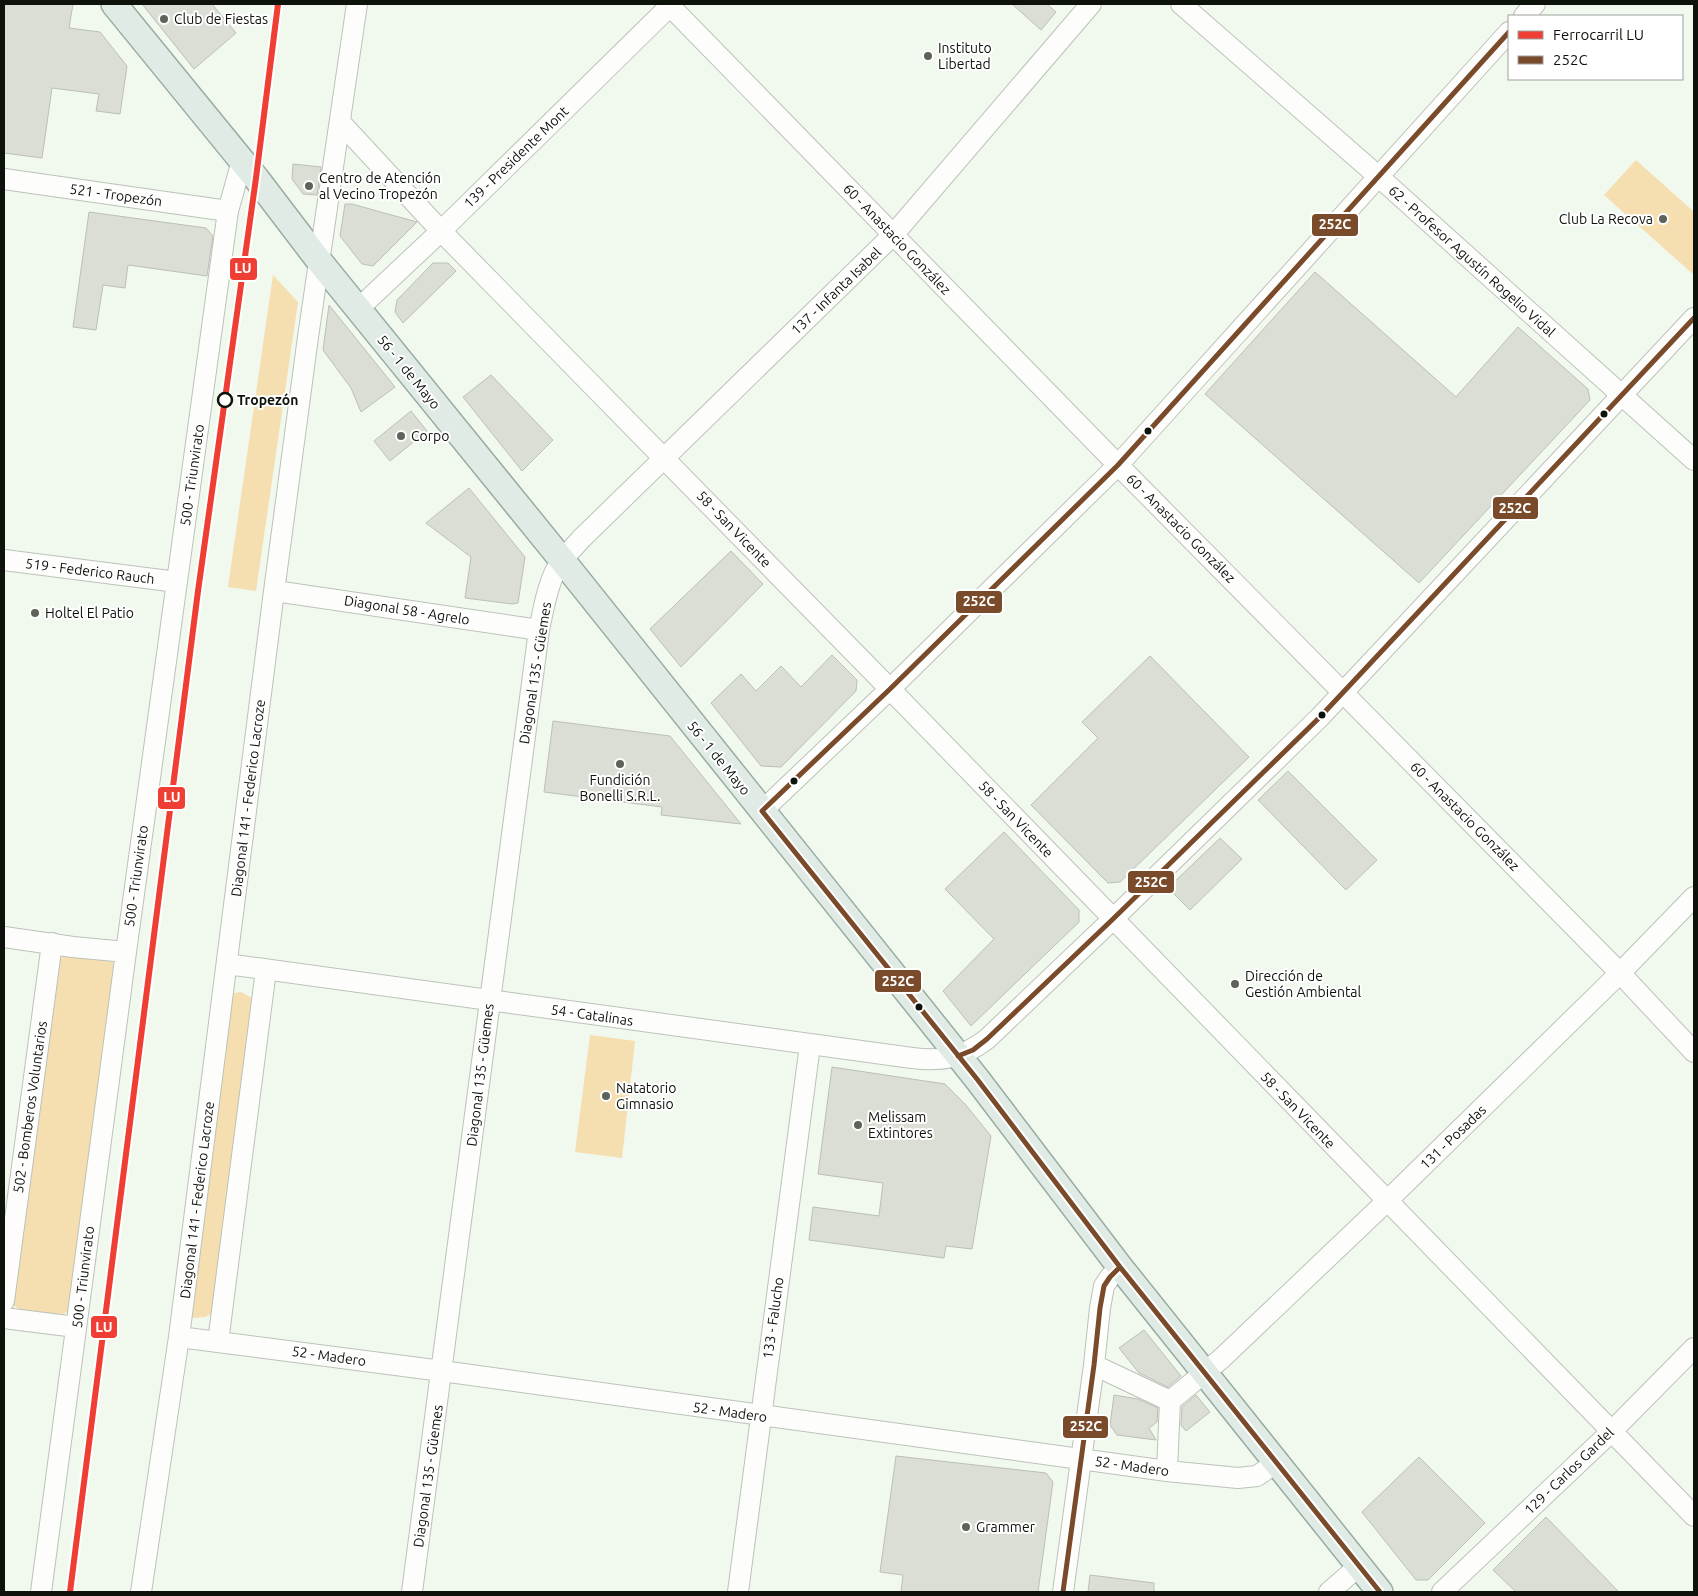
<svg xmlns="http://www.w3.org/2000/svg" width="1698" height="1596" font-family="Ubuntu,sans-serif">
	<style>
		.green { fill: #f5deb0 }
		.building { fill: #dbded5; stroke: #bcbfb6 }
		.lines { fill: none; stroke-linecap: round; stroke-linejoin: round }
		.minor-casing { stroke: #bcc2b9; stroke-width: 22 }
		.major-casing { stroke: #98aca1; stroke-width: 28 }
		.minor { stroke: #fdfefc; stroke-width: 20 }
		.major { stroke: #e0ebe6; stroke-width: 25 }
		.bus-1-casing { stroke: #fff; stroke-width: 9 }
		.bus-1 { stroke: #7a4b2a; stroke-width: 5 }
		.rail-1-casing { stroke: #fff; stroke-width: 10 }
		.rail-1 { stroke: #ef3e33; stroke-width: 6 }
		.poi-dot { fill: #5d625a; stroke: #fff; stroke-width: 2 }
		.stop-dot { fill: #fff; stroke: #0d120b; stroke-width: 2.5 }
		.bus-dot { fill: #0d120b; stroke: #fff; stroke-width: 2 }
		.labels { text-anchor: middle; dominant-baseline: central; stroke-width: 4; stroke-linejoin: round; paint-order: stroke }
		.poi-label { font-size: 14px; fill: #0d120b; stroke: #fff; text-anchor: start }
		.street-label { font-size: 14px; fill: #0d120b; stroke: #fff }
		.stop-label { font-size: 14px; font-weight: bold; fill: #0d120b; stroke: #fff; text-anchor: start }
		.line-badge { stroke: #fff; stroke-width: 2 }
		.badge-label { font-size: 14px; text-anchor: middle; font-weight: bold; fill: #fff }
	</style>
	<rect width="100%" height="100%" fill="#f1f8ee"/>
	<path class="green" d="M 1636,160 L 1694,212 L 1694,275 L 1604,195 Z
		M 273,275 L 298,302 L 256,591 L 228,587 Z
		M 71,954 L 108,960 L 113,962 L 117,968 L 70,1311 C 59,1318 23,1314 13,1305 L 59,960 L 64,956 Z
		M 241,992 L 252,998 L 212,1314 L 205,1317 L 192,1318 L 186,1312 L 229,994 Z
		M 590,1035 L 635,1041 L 622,1158 L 575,1152 Z"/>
	<path class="building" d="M 4,4 L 73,4 L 69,28 L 100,32 L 127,66 L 120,114 L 96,111 L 99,94 L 52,88 L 42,158 L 4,153 Z
		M 142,4 L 212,4 L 236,33 L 194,69 Z
		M 1012,4 L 1047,4 L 1056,12 L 1041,30 Z
		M 293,164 L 321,167 L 317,195 L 303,194 L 292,179 Z
		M 345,204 L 352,204 L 417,222 L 373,266 L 362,264 L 340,236 Z
		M 89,212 L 206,228 L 213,236 L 207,276 L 128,265 L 125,288 L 103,285 L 96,330 L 73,327 Z
		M 433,263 L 448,263 L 456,271 L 403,323 L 395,312 L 397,300 Z
		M 1315,272 L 1456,397 L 1518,327 L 1588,389 L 1590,400 L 1419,583 L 1205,394 Z
		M 329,305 L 395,387 L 361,412 L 351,388 L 323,350 Z
		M 491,375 L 553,440 L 522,471 L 463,397 Z
		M 411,411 L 427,431 L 390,461 L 374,441 Z
		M 469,488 L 525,557 L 518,603 L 512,604 L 465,598 L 471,557 L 426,523 Z
		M 731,551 L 763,584 L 681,667 L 650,629 Z
		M 832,655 L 857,680 L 856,691 L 781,767 L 761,766 L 711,703 L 741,674 L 756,691 L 781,666 L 801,687 Z
		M 1150,656 L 1249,757 L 1120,882 L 1108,883 L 1031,805 L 1098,738 L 1082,722 Z
		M 553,721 L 670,736 L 741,824 L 661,815 L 662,807 L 544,792 Z
		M 1288,771 L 1377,860 L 1346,890 L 1258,800 Z
		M 1004,832 L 1079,910 L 1079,922 L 971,1026 L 943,991 L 994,939 L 945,889 Z
		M 1220,838 L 1242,859 L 1190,910 L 1168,888 Z
		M 832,1067 L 945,1084 L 965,1104 L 991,1136 L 972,1249 L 946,1246 L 944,1258 L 809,1240 L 813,1207 L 879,1216 L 883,1183 L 818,1174 Z
		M 1144,1330 L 1181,1376 L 1168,1387 L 1139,1373 L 1119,1348 Z
		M 1114,1395 L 1138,1399 L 1158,1408 L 1157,1422 L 1149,1428 L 1156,1440 L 1117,1435 L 1110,1425 Z
		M 1196,1395 L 1210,1412 L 1186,1431 L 1181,1425 L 1182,1407 Z
		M 896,1456 L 1046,1473 L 1053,1482 L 1038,1592 L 901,1592 L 903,1575 L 880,1572 Z
		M 1419,1457 L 1485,1523 L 1428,1580 L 1416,1580 L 1362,1512 Z
		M 1546,1517 L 1619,1592 L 1516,1592 L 1493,1570 Z
		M 1090,1575 L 1154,1583 L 1154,1592 L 1088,1592 Z"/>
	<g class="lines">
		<defs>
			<path id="minor" d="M 668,4 L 1118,465 L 1620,973 L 1694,1052
				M 1181,4 L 1379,177 L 1694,460
				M 1524,16 L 1535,4
				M 340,122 L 441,231 L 890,689 L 1694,1516
				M 4,179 L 228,211
				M 358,309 L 441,231 L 672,4
				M 4,560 L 177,582
				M 275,591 L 539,630
				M 762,811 L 890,689 L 1118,465 L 1509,32
				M 4,937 L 73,947 L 126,952
				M 227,964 L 912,1058 C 943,1062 962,1058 987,1039 L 1113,919 L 1320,717 L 1694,318
				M 4,1301 L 52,943
				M 4,1318 L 76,1327
				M 179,1337 L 442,1371 L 1167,1471 L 1238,1478 L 1257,1476 L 1277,1462
				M 218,1342 L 266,970
				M 1094,1365 L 1170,1401 L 1221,1359 L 1387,1201 L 1620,973 L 1694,897
				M 1167,1471 L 1170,1401
				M 41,1592 L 126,952 L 228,211 L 242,161
				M 141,1592 L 179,1337 L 273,599 L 308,337 L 357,4
				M 412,1592 L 539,630 C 544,607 548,579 562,560 C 568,553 575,546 581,539 L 893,235 L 1091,4
				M 738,1592 L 810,1045
				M 1063,1592 L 1094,1365 L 1100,1308 L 1104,1286 L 1110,1277 L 1120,1267
				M 1329,1592 L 1359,1566
				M 1442,1592 L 1612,1431 L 1694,1348"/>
			<path id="major" d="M 114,4 L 256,178 L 320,262 L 562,560 L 977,1079 L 1120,1267 L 1380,1592"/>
		</defs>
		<use href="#minor" class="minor-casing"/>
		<use href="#major" class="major-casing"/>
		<use href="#minor" class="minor"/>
		<use href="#major" class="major"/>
		<defs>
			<path id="bus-1" d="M 958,1056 L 973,1050 L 987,1039 L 1113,919 L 1320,717 L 1694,318
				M 1063,1592 L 1094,1365 L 1100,1308 L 1104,1286 L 1110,1277 L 1120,1267
				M 1380,1592 L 1120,1267 L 977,1079 L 762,811 L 890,689 L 1118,465 L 1509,32"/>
		</defs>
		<use href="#bus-1" class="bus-1-casing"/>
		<use href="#bus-1" class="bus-1"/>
		<defs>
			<path id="rail-1" d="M 70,1592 L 198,591 L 256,178 L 278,4"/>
		</defs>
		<use href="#rail-1" class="rail-1-casing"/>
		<use href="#rail-1" class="rail-1"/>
	</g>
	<g class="poi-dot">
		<circle cx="164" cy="19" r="5"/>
		<circle cx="928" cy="56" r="5"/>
		<circle cx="309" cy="186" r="5"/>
		<circle cx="1663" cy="219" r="5"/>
		<circle cx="401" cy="436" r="5"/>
		<circle cx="35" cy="613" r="5"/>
		<circle cx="620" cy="764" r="5"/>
		<circle cx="1235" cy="984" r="5"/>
		<circle cx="606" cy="1096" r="5"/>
		<circle cx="858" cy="1125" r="5"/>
		<circle cx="966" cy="1527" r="5"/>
	</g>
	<circle class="stop-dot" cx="225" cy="400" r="7"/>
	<g class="bus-dot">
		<circle cx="1604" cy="414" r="4.5"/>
		<circle cx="1148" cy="431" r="4.5"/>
		<circle cx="1322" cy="715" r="4.5"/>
		<circle cx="794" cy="781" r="4.5"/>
		<circle cx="919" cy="1007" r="4.5"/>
	</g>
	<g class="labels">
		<g class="poi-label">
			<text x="174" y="19">Club de Fiestas</text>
			<text x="938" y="48">Instituto<tspan x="938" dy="16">Libertad</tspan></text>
			<text x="319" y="178">Centro de Atención<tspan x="319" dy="16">al Vecino Tropezón</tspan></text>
			<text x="1653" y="219" text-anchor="end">Club La Recova</text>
			<text x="411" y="436">Corpo</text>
			<text x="45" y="613">Holtel El Patio</text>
			<text x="620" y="780" text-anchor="middle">Fundición<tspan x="620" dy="16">Bonelli S.R.L.</tspan></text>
			<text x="1245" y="976">Dirección de<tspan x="1245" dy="16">Gestión Ambiental</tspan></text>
			<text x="616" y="1088">Natatorio<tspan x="616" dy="16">Gimnasio</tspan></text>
			<text x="868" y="1117">Melissam<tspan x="868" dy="16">Extintores</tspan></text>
			<text x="976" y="1527">Grammer</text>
		</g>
		<g class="street-label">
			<text transform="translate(516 157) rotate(-44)">139 - Presidente Mont</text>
			<text transform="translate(116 195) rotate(8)">521 - Tropezón</text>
			<text transform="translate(897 239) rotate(46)">60 - Anastacio González</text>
			<text transform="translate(1472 261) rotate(42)">62 - Profesor Agustín Rogelio Vidal</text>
			<text transform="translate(836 291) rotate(-44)">137 - Infanta Isabel</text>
			<text transform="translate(409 372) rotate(51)">56 - 1 de Mayo</text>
			<text transform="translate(192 475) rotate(-82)">500 - Triunvirato</text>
			<text transform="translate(1181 528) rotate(45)">60 - Anastacio González</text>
			<text transform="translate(734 529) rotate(46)">58 - San Vicente</text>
			<text transform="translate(90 571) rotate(7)">519 - Federico Rauch</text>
			<text transform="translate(407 610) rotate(9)">Diagonal 58 - Agrelo</text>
			<text transform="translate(535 673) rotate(-81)">Diagonal 135 - Güemes</text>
			<text transform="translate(719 758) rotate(51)">56 - 1 de Mayo</text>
			<text transform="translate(248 798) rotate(-83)">Diagonal 141 - Federico Lacroze</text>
			<text transform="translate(1465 816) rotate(45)">60 - Anastacio González</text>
			<text transform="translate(1016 819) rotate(46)">58 - San Vicente</text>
			<text transform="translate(136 876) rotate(-82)">500 - Triunvirato</text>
			<text transform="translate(592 1015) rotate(8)">54 - Catalinas</text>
			<text transform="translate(480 1075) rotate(-83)">Diagonal 135 - Güemes</text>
			<text transform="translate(30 1107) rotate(-82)">502 - Bomberos Voluntarios</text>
			<text transform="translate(1298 1110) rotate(46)">58 - San Vicente</text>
			<text transform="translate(1453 1137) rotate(-44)">131 - Posadas</text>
			<text transform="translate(197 1200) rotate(-83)">Diagonal 141 - Federico Lacroze</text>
			<text transform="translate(83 1277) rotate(-83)">500 - Triunvirato</text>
			<text transform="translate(773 1318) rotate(-82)">133 - Falucho</text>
			<text transform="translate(329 1356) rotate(8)">52 - Madero</text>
			<text transform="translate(730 1412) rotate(8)">52 - Madero</text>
			<text transform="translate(1132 1466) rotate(8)">52 - Madero</text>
			<text transform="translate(1569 1471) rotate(-44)">129 - Carlos Gardel</text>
			<text transform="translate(428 1476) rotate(-82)">Diagonal 135 - Güemes</text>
		</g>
		<g class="stop-label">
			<text x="237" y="400">Tropezón</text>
		</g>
	</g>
	<g class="line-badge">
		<rect x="1311" y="213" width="48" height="24" rx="5" fill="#7a4b2a"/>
		<rect x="229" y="257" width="29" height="24" rx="5" fill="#ef3e33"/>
		<rect x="1492" y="496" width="47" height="24" rx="5" fill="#7a4b2a"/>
		<rect x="955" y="590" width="48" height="24" rx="5" fill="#7a4b2a"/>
		<rect x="157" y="786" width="29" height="24" rx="5" fill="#ef3e33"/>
		<rect x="1127" y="870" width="48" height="24" rx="5" fill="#7a4b2a"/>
		<rect x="874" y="969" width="48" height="24" rx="5" fill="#7a4b2a"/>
		<rect x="90" y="1315" width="28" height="24" rx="5" fill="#ef3e33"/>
		<rect x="1062" y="1415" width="47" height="24" rx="5" fill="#7a4b2a"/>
	</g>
	<g class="badge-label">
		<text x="1335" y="229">252C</text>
		<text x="243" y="273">LU</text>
		<text x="1515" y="513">252C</text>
		<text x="979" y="606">252C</text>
		<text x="172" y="802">LU</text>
		<text x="1151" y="887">252C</text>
		<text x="898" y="986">252C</text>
		<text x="104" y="1332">LU</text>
		<text x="1086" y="1431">252C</text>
	</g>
	<rect width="1698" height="1596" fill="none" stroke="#0d120b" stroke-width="10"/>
	<rect x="1508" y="15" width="175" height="65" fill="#ffffff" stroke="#9ea09d"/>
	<rect x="1518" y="31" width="25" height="8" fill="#ef3e33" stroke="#9ea09d"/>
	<text x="1553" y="40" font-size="15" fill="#0d120b">Ferrocarril LU</text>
	<rect x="1518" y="56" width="25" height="8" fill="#7a4b2a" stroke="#9ea09d"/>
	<text x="1553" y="65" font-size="15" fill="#0d120b">252C</text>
</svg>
